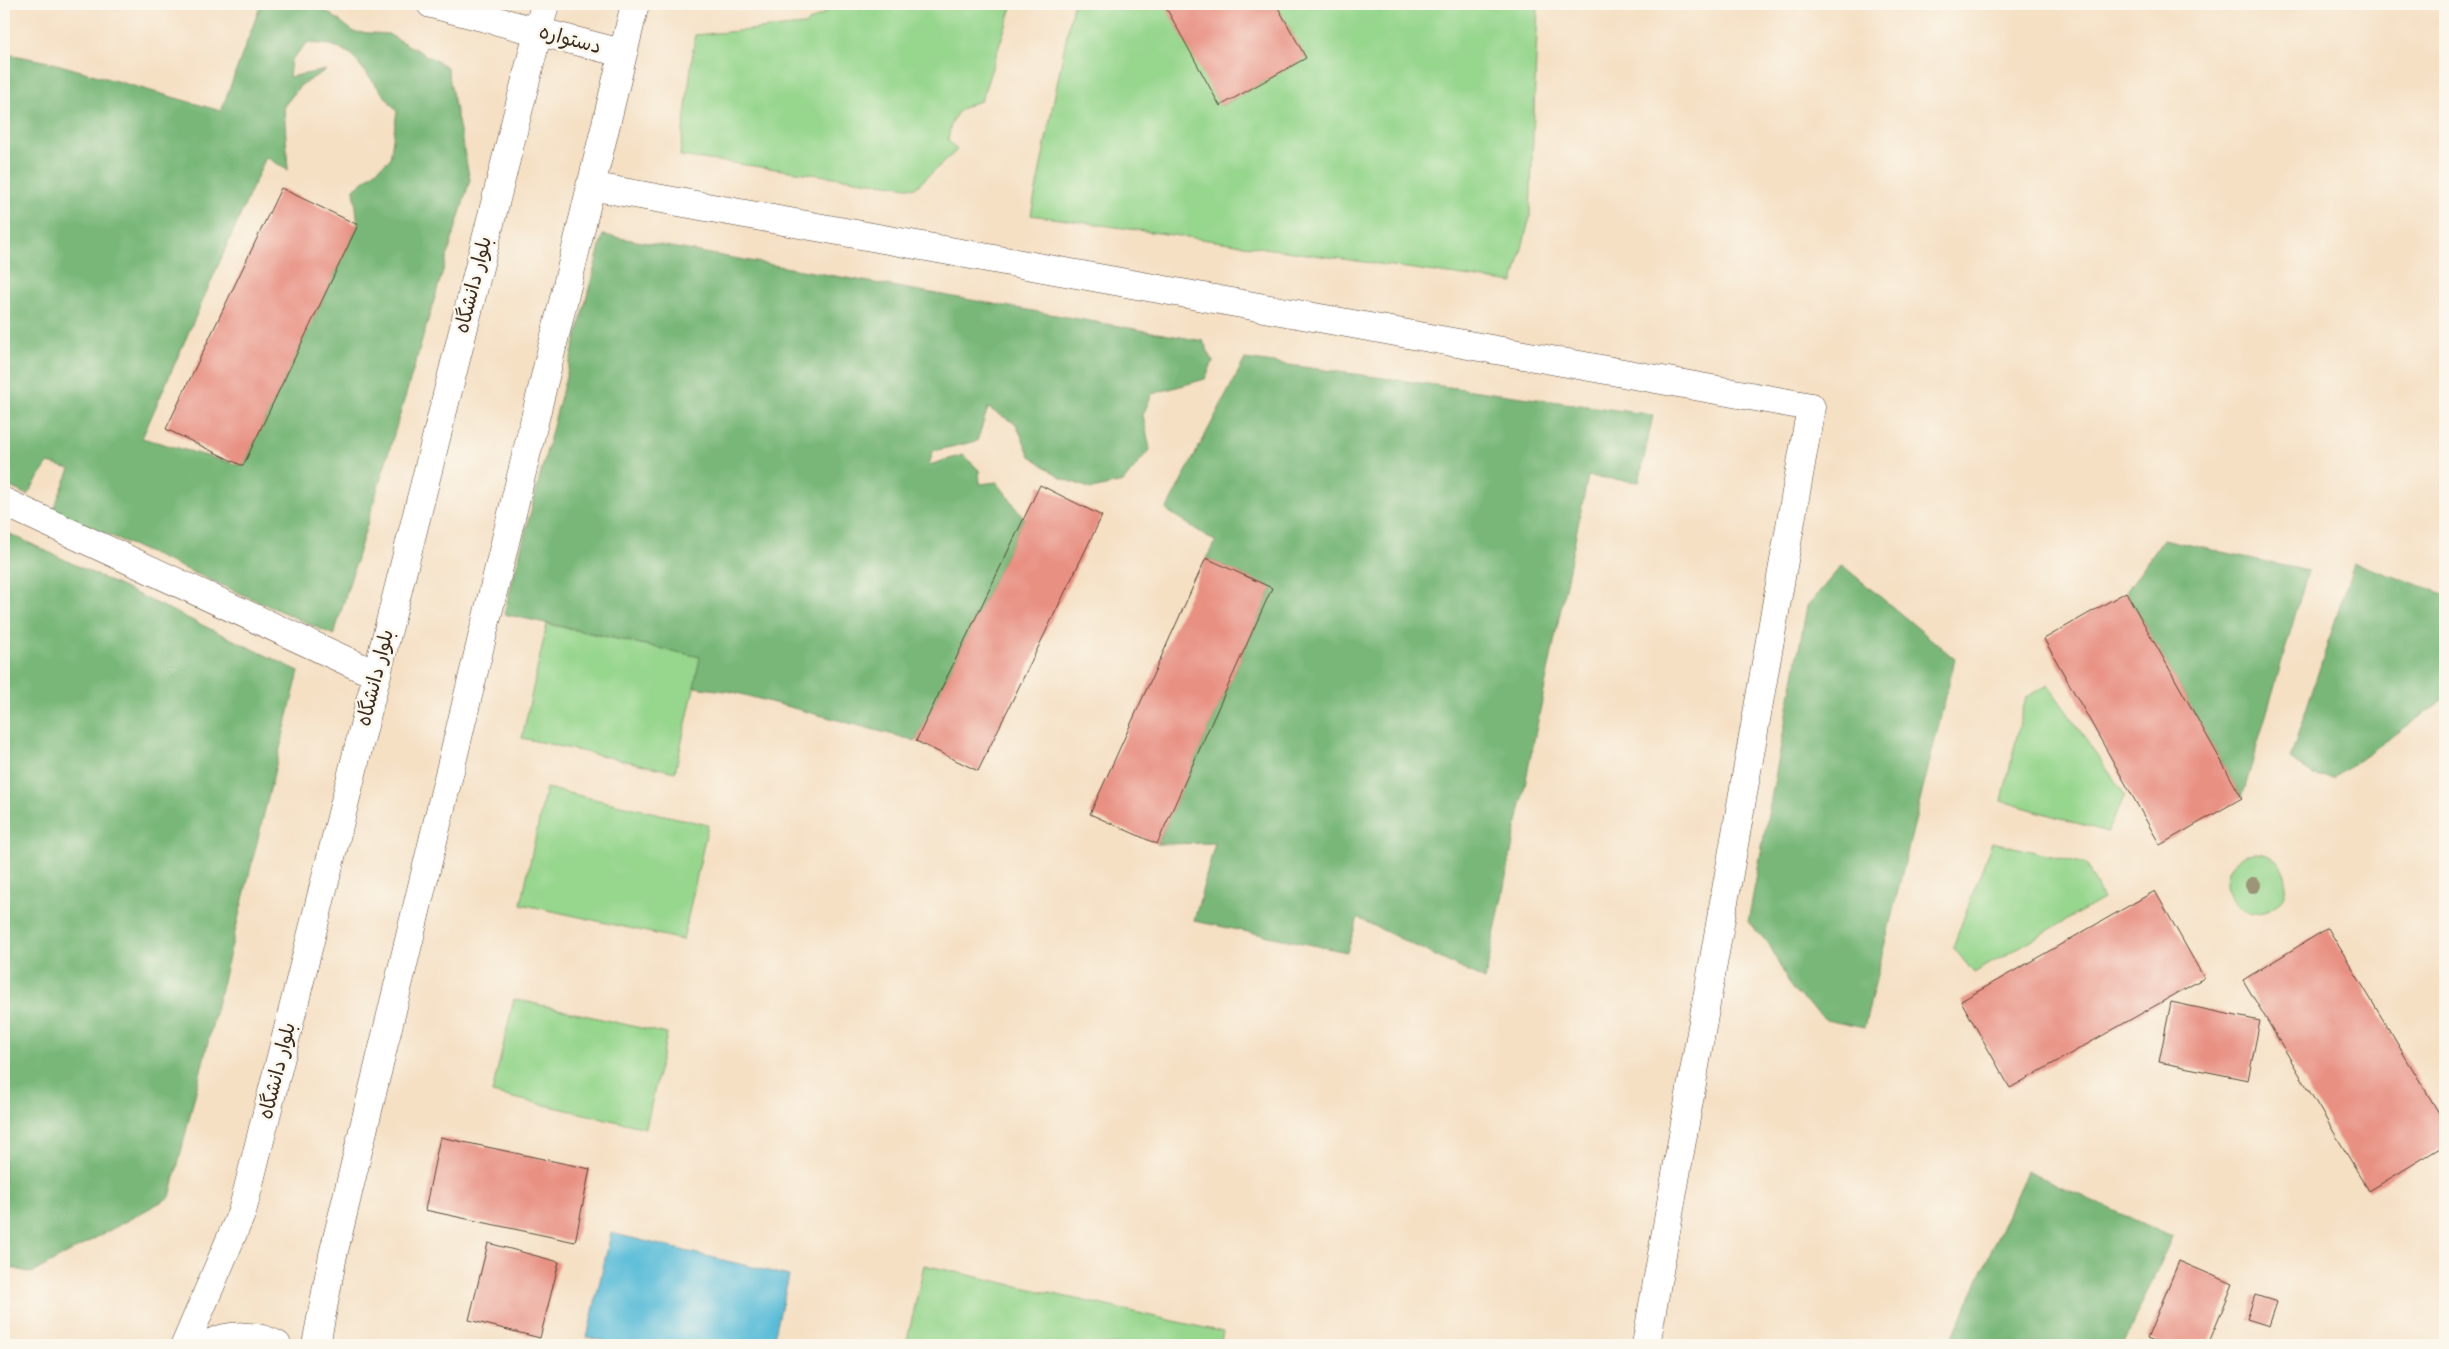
<svg xmlns="http://www.w3.org/2000/svg" width="2449" height="1349" font-family="Mynerve,'Playpen Sans Arabic',sans-serif">
	<style>
		.green { fill: #96d68d; stroke: #688056 }
		.forest { fill: #78b778; stroke: #5a704b; fill-rule: evenodd }
		.water { fill: #59bcd8; stroke: #4a737b }
		.building { fill: #e89183 }
		.lines { fill: none; stroke-linecap: round; stroke-linejoin: round }
		.minor-casing { stroke: #574537; stroke-width: 29 }
		.minor { stroke: #fff; stroke-width: 28 }
		.tree { fill: #9b9478 }
		.labels { text-anchor: middle; dominant-baseline: central; stroke-width: 5; stroke-linejoin: round; paint-order: stroke }
		.street-label { font-size: 20px; fill: #3b2a1e; stroke: #fbf7ec }
	</style>
	<rect width="100%" height="100%" fill="#fbf7ec"/>
	<filter id="ink" filterUnits="userSpaceOnUse"><feTurbulence type="fractalNoise" baseFrequency=".02" numOctaves="2"/><feDisplacementMap in="SourceGraphic" scale="10" xChannelSelector="R" yChannelSelector="G"/><feConvolveMatrix kernelMatrix="1 2 1 2 8 2 1 2 1" color-interpolation-filters="sRGB"/></filter>
	<filter id="wash" filterUnits="userSpaceOnUse"><feTurbulence type="fractalNoise" baseFrequency=".0096" numOctaves="4" result="noise"/><feDisplacementMap in="SourceGraphic" scale="20" xChannelSelector="R" yChannelSelector="G"/><feGaussianBlur stdDeviation="1.12" result="paint"/><feColorMatrix in="noise" values="0 0 0 0 0 0 0 0 0 0 0 0 0 0 0 0 0 1.4 0 .05"/><feComposite in="paint" operator="in"/></filter>
	<g filter="url(#wash)">
		<rect width="100%" height="100%" fill="#f5e0c4"/>
		<path class="green" d="M 839,4 L 1013,4 L 981,101 C 958,107 951,116 948,140 L 957,150 L 915,188 L 680,156 L 695,35 L 804,25 Z
			M 1073,4 L 1164,4 L 1221,106 L 1306,58 L 1276,4 L 1538,4 L 1530,217 L 1513,283 L 1031,215 Z
			M 547,624 L 701,657 L 675,772 L 522,738 Z
			M 2048,685 L 2125,795 L 2107,832 L 2002,801 L 2026,697 Z
			M 546,788 L 708,825 L 683,940 L 521,904 Z
			M 1992,842 L 2086,864 L 2103,899 L 1974,973 L 1953,947 Z
			M2226 883a30 30 0 1 1 60 0a30 30 0 1 1-60 0Z
			M 514,999 L 667,1034 L 646,1128 L 492,1093 Z
			M 924,1265 L 1223,1332 L 1220,1345 L 906,1345 Z"/>
		<path class="forest" d="M 261,4 L 302,4 L 320,6 L 354,32 L 388,34 L 447,67 L 470,180 L 334,635 L 53,510 L 70,469 L 48,463 L 27,495 L 4,484 L 4,53 L 53,63 L 221,111 ZM 307,43 L 332,45 L 351,54 L 397,111 L 390,159 L 354,189 L 358,225 L 243,466 L 142,438 L 266,157 L 288,170 L 284,106 L 301,85 L 326,70 L 289,77 L 291,60 Z
			M 603,235 L 1203,341 L 1213,361 L 1205,379 L 1152,394 L 1143,415 L 1150,449 L 1123,482 L 1092,489 L 1061,478 L 1030,456 L 1016,424 L 988,408 L 977,441 L 933,451 L 929,465 L 963,455 L 979,470 L 980,484 L 997,482 L 1024,518 L 916,741 L 733,692 L 694,687 L 700,657 L 504,614 Z
			M 1245,359 L 1653,415 L 1639,482 L 1588,476 L 1485,980 L 1358,918 L 1347,952 L 1194,921 L 1215,843 L 1157,844 L 1272,588 L 1206,558 L 1216,542 L 1166,510 Z
			M 4,531 L 299,671 L 170,1197 L 32,1273 L 4,1266 Z
			M 2163,539 L 2308,571 L 2242,798 L 2126,592 Z
			M 2354,563 L 2445,594 L 2445,699 L 2334,778 L 2313,775 L 2290,759 Z
			M 1842,565 L 1955,659 L 1864,1028 L 1826,1020 L 1792,989 L 1769,944 L 1748,922 L 1807,606 Z
			M 2027,1171 L 2172,1237 L 2123,1345 L 1949,1345 Z"/>
		<path class="water" d="M 611,1233 L 789,1276 L 772,1345 L 622,1345 L 587,1337 Z"/>
		<g id="blocks">
			<path class="building" d="M 1164,4 L 1276,4 L 1306,58 L 1220,106 Z
				M 281,188 L 358,225 L 243,466 L 166,429 Z
				M 1040,485 L 1102,516 L 978,771 L 916,741 Z
				M 1206,558 L 1272,588 L 1157,844 L 1090,814 Z
				M 2126,592 L 2242,798 L 2160,845 L 2044,639 Z
				M 2155,891 L 2204,978 L 2010,1088 L 1961,1001 Z
				M 2328,928 L 2445,1123 L 2445,1145 L 2369,1191 L 2243,980 Z
				M 2171,1002 L 2260,1021 L 2248,1080 L 2159,1062 Z
				M 440,1137 L 590,1169 L 575,1242 L 425,1210 Z
				M 488,1243 L 559,1262 L 540,1338 L 469,1320 Z
				M 2179,1261 L 2233,1284 L 2208,1345 L 2161,1345 L 2147,1339 Z
				M 2255,1295 L 2277,1302 L 2269,1326 L 2247,1319 Z"/>
		</g>
	</g>
	<g filter="url(#ink)">
		<use href="#blocks" fill-opacity="0" stroke="#574537" stroke-width="1"/>
		<g class="lines">
			<defs>
				<path id="minor" d="M 431,4 L 622,53
					M 590,186 L 1811,407 L 1646,1345
					M 4,502 L 377,675
					M 185,1345 L 242,1212 L 545,4
					M 207,1345 C 229,1333 255,1334 277,1345
					M 316,1345 L 333,1255 L 635,4"/>
			</defs>
			<use href="#minor" class="minor-casing"/>
			<use href="#minor" class="minor"/>
		</g>
		<circle class="tree" cx="2253" cy="885" r="8"/>
	</g>
	<g class="labels">
		<g class="street-label">
			<text transform="translate(570 40) rotate(15)">دستواره</text>
			<text transform="translate(474 285) rotate(-76)">بلوار دانشگاه</text>
			<text transform="translate(376 678) rotate(-76)">بلوار دانشگاه</text>
			<text transform="translate(278 1071) rotate(-76)">بلوار دانشگاه</text>
		</g>
	</g>
	<rect width="2449" height="1349" fill="none" stroke="#fbf7ec" stroke-width="20"/>
</svg>
